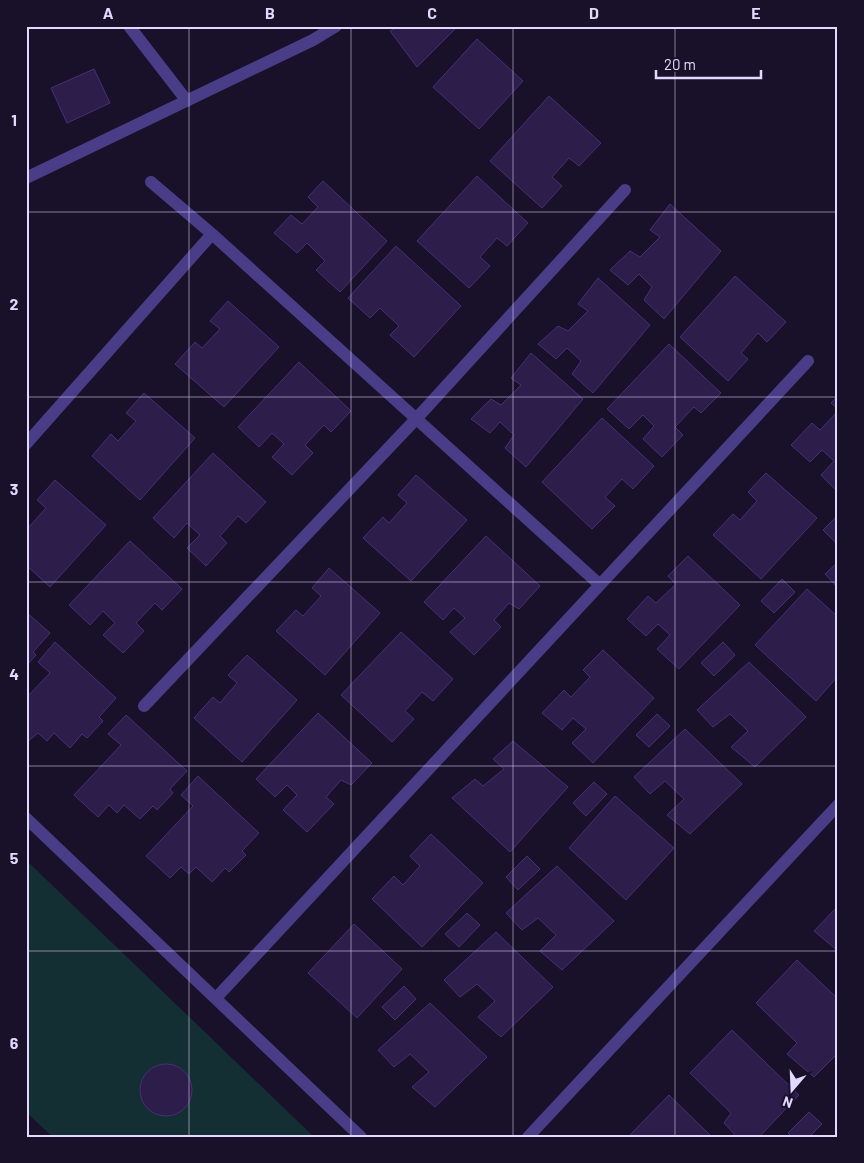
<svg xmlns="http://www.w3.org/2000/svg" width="864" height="1163" font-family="Barlow,sans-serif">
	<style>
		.green { fill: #142f33 }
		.building { fill: #2d1d4a; stroke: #482f75 }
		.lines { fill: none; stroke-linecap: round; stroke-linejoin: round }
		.minor { stroke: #4a3d87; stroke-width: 12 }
		.grid { fill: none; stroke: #e3d9fe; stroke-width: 1; stroke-opacity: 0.55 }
		.neatline { fill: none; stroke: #e3d9fe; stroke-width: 2 }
		.grid-label { font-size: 16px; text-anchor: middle; font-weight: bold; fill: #e3d9fe }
	</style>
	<rect width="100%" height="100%" fill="#181129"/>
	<path class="green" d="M 26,860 L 314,1137 L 53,1137 L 26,1112 Z"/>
	<path class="building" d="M 399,26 L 458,26 L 417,67 L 390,31 Z
		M 477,39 L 523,81 L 479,129 L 433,87 Z
		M 94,69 L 110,103 L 67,123 L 51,88 Z
		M 549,96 L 601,143 L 579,166 L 569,158 L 552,177 L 562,186 L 542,208 L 490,161 Z
		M 477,176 L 528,223 L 507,246 L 497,238 L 480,257 L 490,266 L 469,288 L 417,241 Z
		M 323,181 L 387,241 L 340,292 L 316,270 L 325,261 L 307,243 L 297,253 L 274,233 L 291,215 L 302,224 L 318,207 L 308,197 Z
		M 670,204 L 721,251 L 664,319 L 644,300 L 652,287 L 639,274 L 628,285 L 610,270 L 630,251 L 640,257 L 660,237 L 650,230 Z
		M 396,246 L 461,306 L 414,357 L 390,335 L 399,326 L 380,308 L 370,318 L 348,298 Z
		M 735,276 L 786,322 L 767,342 L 758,333 L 741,353 L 748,359 L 728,381 L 680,337 Z
		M 598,278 L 650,325 L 593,393 L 572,374 L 581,361 L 567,348 L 556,359 L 538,344 L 558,326 L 568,331 L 588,311 L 578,304 Z
		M 228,301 L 279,347 L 224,407 L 175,364 L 195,342 L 202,348 L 220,329 L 210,321 Z
		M 669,344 L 721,393 L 701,413 L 694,407 L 675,427 L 683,435 L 662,457 L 643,439 L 654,426 L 643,415 L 629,429 L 607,409 Z
		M 531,353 L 583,399 L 526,467 L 505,448 L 514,435 L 500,422 L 490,433 L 471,419 L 491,399 L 501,405 L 521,385 L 511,378 Z
		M 299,362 L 351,411 L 331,432 L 324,425 L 305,445 L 313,453 L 292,475 L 272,457 L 284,444 L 272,433 L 259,447 L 238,427 Z
		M 144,393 L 195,438 L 140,500 L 92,456 L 111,434 L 118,441 L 136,421 L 126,413 Z
		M 838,396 L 838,409 L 831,403 Z
		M 838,411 L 838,492 L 821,475 L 834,461 L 822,450 L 810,462 L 791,445 L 812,423 L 820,430 Z
		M 602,418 L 654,466 L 633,489 L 622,479 L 605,497 L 615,506 L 592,529 L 542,482 Z
		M 213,453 L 266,502 L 246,523 L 238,516 L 220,536 L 227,543 L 206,566 L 187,548 L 200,535 L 187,523 L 174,538 L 153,518 Z
		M 766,473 L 817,518 L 761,579 L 713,535 L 733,514 L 740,520 L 757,501 L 748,492 Z
		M 416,475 L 467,520 L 411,581 L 363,538 L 383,517 L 389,523 L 407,503 L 398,495 Z
		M 55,480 L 106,525 L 50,587 L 26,565 L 26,526 L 28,528 L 46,508 L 37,500 Z
		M 838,515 L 838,541 L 836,543 L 823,530 Z
		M 486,536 L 540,586 L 519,609 L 509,603 L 494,620 L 501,627 L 474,655 L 450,632 L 465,618 L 454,608 L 443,620 L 424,602 Z
		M 130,541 L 182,589 L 162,610 L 155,603 L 136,623 L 144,631 L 123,653 L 103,635 L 115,623 L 103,611 L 90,625 L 69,605 Z
		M 688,556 L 740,605 L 679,669 L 657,649 L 670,635 L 658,624 L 646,636 L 627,619 L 648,596 L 656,603 L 676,584 L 668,576 Z
		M 838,562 L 838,588 L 825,574 Z
		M 329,568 L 380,613 L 325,675 L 276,631 L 296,610 L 303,616 L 321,596 L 312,588 Z
		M 782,579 L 795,592 L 774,613 L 761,601 Z
		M 807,589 L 838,617 L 838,676 L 816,701 L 755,645 Z
		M 26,612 L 50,633 L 33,652 L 36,655 L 26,666 Z
		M 401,632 L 453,679 L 433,701 L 422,692 L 405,711 L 414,719 L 392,742 L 341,695 Z
		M 55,642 L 116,698 L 99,717 L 103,721 L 87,738 L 82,734 L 70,748 L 54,733 L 47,741 L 38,733 L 26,743 L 26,698 L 50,673 L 38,662 Z
		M 723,642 L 735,655 L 714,676 L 701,663 Z
		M 603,650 L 654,698 L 593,763 L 572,743 L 586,729 L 573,718 L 562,730 L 542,713 L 564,690 L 571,697 L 590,677 L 583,670 Z
		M 247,655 L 297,700 L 242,762 L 194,718 L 213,697 L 220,703 L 237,683 L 228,675 Z
		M 749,662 L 806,717 L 755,767 L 731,747 L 748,731 L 730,714 L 713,727 L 697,710 Z
		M 318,713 L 372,763 L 351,785 L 341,780 L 326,797 L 334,804 L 307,832 L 283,810 L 297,795 L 287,785 L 275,797 L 256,779 Z
		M 657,714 L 670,726 L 649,747 L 636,735 Z
		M 126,715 L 187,771 L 170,789 L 173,793 L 157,810 L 153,806 L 140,819 L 124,805 L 117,813 L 109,805 L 98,817 L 74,795 L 121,745 L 108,734 Z
		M 685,729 L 742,784 L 690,834 L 667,815 L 684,799 L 665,781 L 650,794 L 634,777 Z
		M 513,741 L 568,787 L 510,852 L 452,798 L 475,779 L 483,786 L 504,769 L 493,759 Z
		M 198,776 L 259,833 L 242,851 L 246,855 L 229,872 L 225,868 L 212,882 L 196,867 L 189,874 L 181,867 L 170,878 L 146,856 L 193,806 L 181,795 Z
		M 594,782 L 607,794 L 586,816 L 573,803 Z
		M 615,796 L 674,848 L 626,900 L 569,848 Z
		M 431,834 L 483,883 L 422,947 L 372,899 L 394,876 L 403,885 L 420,866 L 410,856 Z
		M 527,856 L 540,869 L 518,890 L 506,877 Z
		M 557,866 L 614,921 L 562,970 L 540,951 L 556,935 L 538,918 L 522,930 L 506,913 Z
		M 838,906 L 838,951 L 814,931 Z
		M 467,913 L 480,925 L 459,947 L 445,934 Z
		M 354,924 L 402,969 L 357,1018 L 308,973 Z
		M 496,932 L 553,987 L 501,1037 L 478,1017 L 495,1001 L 477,984 L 460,997 L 444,980 Z
		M 797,960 L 838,999 L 838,1053 L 814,1077 L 787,1054 L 797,1043 L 756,1003 Z
		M 404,986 L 416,999 L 395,1020 L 382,1007 Z
		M 430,1003 L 487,1057 L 435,1107 L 412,1087 L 429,1072 L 410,1054 L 394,1067 L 378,1050 Z
		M 732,1030 L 799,1095 L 759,1137 L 737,1137 L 724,1123 L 731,1113 L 690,1073 Z
		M140 1090a26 26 0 1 1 52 0a26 26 0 1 1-52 0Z
		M 669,1095 L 712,1137 L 628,1137 Z
		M 809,1112 L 822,1124 L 809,1137 L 792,1137 L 788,1133 Z"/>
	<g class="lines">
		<path class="minor" d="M 129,26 L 187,101
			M 26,178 L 313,40 L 336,26
			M 212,234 L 599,584
			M 26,444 L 212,234 L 151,182
			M 144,706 L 416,419 L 625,190
			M 26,818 L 361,1137
			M 216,998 L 808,361
			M 528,1137 L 838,805"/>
	</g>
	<path class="grid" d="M 189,26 L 189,1137M 351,26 L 351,1137M 513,26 L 513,1137M 675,26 L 675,1137M 26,212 L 838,212M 26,397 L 838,397M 26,582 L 838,582M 26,766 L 838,766M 26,951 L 838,951"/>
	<rect width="864" height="1163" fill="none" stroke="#181129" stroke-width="55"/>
	<g transform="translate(792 1090) rotate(199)" stroke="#181129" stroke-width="4" paint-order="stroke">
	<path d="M0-4L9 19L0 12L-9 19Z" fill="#e3d9fe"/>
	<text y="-8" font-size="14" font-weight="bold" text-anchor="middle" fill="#e3d9fe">N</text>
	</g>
	<path d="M656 70v8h105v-8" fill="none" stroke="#e3d9fe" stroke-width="2.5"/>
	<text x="664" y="70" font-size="15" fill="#e3d9fe" stroke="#181129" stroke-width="4" paint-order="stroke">20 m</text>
	<rect x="28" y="28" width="808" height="1108" class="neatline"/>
	<g class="grid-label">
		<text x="108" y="19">A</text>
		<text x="270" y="19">B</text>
		<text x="432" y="19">C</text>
		<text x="594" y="19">D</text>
		<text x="756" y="19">E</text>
		<text x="14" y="126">1</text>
		<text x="14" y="310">2</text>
		<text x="14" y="495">3</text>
		<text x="14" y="680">4</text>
		<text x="14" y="864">5</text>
		<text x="14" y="1049">6</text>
	</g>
</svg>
